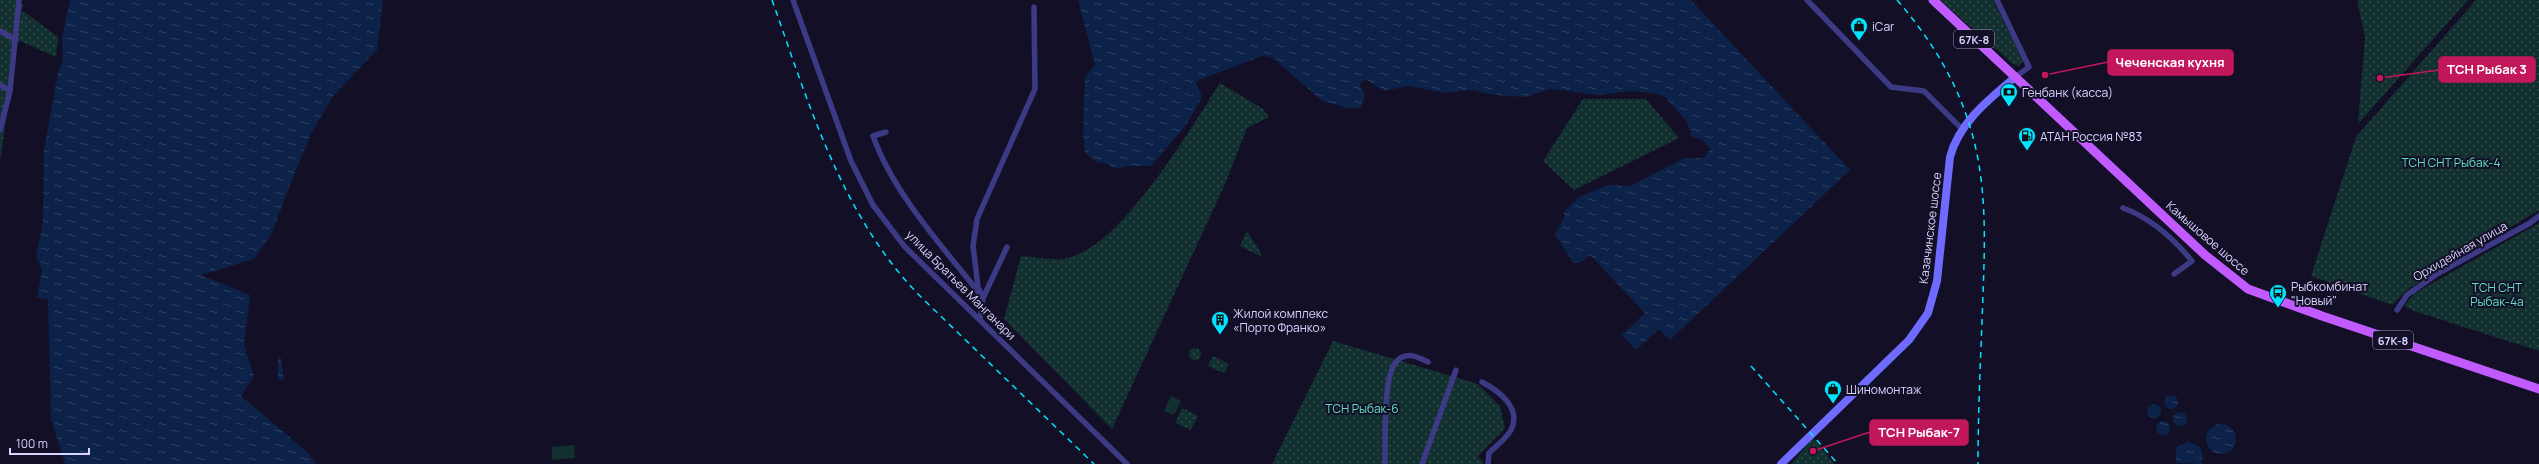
<svg xmlns="http://www.w3.org/2000/svg" width="2539" height="464" font-family="Manrope,sans-serif">
	<style>
		.green { fill: url(#green-dots) }
		.pitch { fill: #12302f }
		.water { fill: url(#water-ripples) }
		.lines { fill: none; stroke-linecap: round; stroke-linejoin: round }
		.minor { stroke: #3d3a85; stroke-width: 5.5 }
		.secondary { stroke: #6f6bff; stroke-width: 8 }
		.primary { stroke: #c25bff; stroke-width: 9 }
		.rail { stroke: #00e5ff; stroke-width: 1.5; stroke-dasharray: 6 5; stroke-linecap: butt }
		.labels { text-anchor: middle; dominant-baseline: central; stroke-width: 4; stroke-linejoin: round; paint-order: stroke }
		.shield { fill: #130f26; stroke: #9e99be; stroke-width: 1 }
		.shield-label { font-size: 11px; font-weight: bold; fill: #d9d4ff }
		.poi-label { font-size: 12px; fill: #d9d4ff; stroke: #130f26; text-anchor: start }
		.park-label { font-size: 12px; fill: #5fe0c0; stroke: #130f26 }
		.street-label { font-size: 12px; fill: #d9d4ff; stroke: #130f26 }
		.leader { fill: none; stroke: #c2185b; stroke-width: 1.5 }
		.callout-dot { fill: #c2185b; stroke: #130f26; stroke-width: 1.5 }
		.callout { fill: #c2185b; stroke: #c2185b; stroke-width: 1.5 }
		.callout-label { font-size: 13px; text-anchor: middle; font-weight: bold; fill: #fff }
	</style>
	<defs>
		<pattern id="green-dots" width="8" height="8" patternUnits="userSpaceOnUse"><rect width="8" height="8" fill="#12302f"/><path d="M2 2h.1M6 6h.1" fill="none" stroke="#344d4e" stroke-width="1.8" stroke-linecap="round"/></pattern>
		<pattern id="water-ripples" width="26" height="14" patternUnits="userSpaceOnUse"><rect width="26" height="14" fill="#0c2248"/><path d="M2 4q2-2 4 0t4 0M15 11q2-2 4 0t4 0" fill="none" stroke="#2f4163"/></pattern>
	</defs>
	<rect width="100%" height="100%" fill="#130f26"/>
	<path class="green" d="M 0,0 L 17,0 L 23,4 L 21,19 L 23,11 L 58,37 L 56,57 L 18,40 L 0,161 Z
		M 1940,0 L 1993,0 L 2023,61 L 2019,66 L 2013,64 Z
		M 2357,0 L 2468,0 L 2358,124 L 2365,37 Z
		M 2476,0 L 2539,0 L 2539,210 L 2410,288 L 2392,305 L 2311,276 L 2356,137 Z
		M 1220,83 L 1263,109 L 1269,117 L 1247,128 L 1225,184 L 1112,429 L 1004,319 L 1021,256 C 1034,257 1050,260 1063,259 C 1119,252 1190,129 1220,83 Z
		M 1583,99 L 1646,99 L 1679,138 L 1574,190 L 1543,161 Z
		M 2539,223 L 2539,351 L 2414,311 L 2404,306 L 2415,293 Z
		M 1247,231 L 1262,255 L 1260,256 L 1240,246 Z
		M 1333,341 L 1478,384 L 1500,406 L 1505,428 L 1478,456 L 1484,464 L 1272,464 Z
		M1189 354a6 6 0 1 1 12 0a6 6 0 1 1-12 0Z
		M 1213,356 L 1229,364 L 1224,373 L 1208,366 Z
		M 1182,408 L 1198,416 L 1191,430 L 1175,423 Z
		M 1813,438 L 1834,464 L 1791,464 Z"/>
	<path class="pitch" d="M 1171,396 L 1181,401 L 1174,415 L 1164,411 Z
		M 574,445 L 575,458 L 552,460 L 552,447 Z"/>
	<path class="water" d="M 70,0 L 383,0 L 377,50 L 333,96 L 312,132 L 295,172 L 271,235 L 254,259 L 201,275 L 250,295 L 244,344 L 254,376 L 241,396 L 306,451 L 316,464 L 65,464 L 51,418 L 48,299 L 37,298 L 42,269 L 36,256 L 43,222 L 44,150 L 58,73 L 63,61 L 62,37 Z
		M 1078,0 L 1691,0 L 1850,170 L 1670,340 L 1659,329 L 1636,350 L 1622,335 L 1645,313 L 1590,255 L 1581,262 L 1573,263 L 1555,234 L 1564,218 L 1564,212 L 1579,197 L 1608,185 L 1630,186 L 1685,158 L 1704,158 L 1710,149 L 1702,140 L 1691,136 L 1687,122 L 1664,96 L 1653,93 L 1631,91 L 1598,95 L 1550,89 L 1525,97 L 1495,95 L 1471,90 L 1445,93 L 1408,86 L 1384,91 L 1367,80 L 1361,82 L 1360,86 L 1365,95 L 1361,108 L 1348,108 L 1322,101 L 1273,58 L 1262,56 L 1199,80 L 1196,83 L 1202,97 L 1186,125 L 1151,166 L 1128,166 L 1115,169 L 1107,163 L 1096,162 L 1085,152 L 1083,131 L 1085,77 L 1095,65 Z
		M 278,356 L 281,358 L 284,379 L 282,381 L 278,377 Z
		M2164 402a7 7 0 1 1 14 0a7 7 0 1 1-14 0Z
		M2147 411a7 7 0 1 1 14 0a7 7 0 1 1-14 0Z
		M2173 419a7 7 0 1 1 14 0a7 7 0 1 1-14 0Z
		M2156 428a7 7 0 1 1 14 0a7 7 0 1 1-14 0Z
		M2206 439a15 15 0 1 1 30 0a15 15 0 1 1-30 0Z
		M 2188,441 L 2200,447 L 2203,456 L 2201,464 L 2176,463 L 2176,448 Z"/>
	<g class="lines">
		<path class="minor" d="M 793,0 L 851,161 L 873,205 L 905,247 L 1127,464
			M 1807,0 L 1891,87 L 1924,91 L 1962,129
			M 1997,0 L 2029,67 L 2014,78
			M 0,31 L 16,40
			M 0,85 L 10,91
			M 0,130 L 10,91 L 19,0
			M 886,132 L 873,136 C 894,195 945,249 983,298 L 980,319
			M 2123,208 C 2151,218 2173,238 2192,261 L 2174,274
			M 983,298 L 978,287 L 973,246 L 977,219 L 1035,89 L 1034,7
			M 983,298 L 1007,247
			M 2397,310 L 2407,295 L 2437,274 L 2530,223 L 2539,216
			M 1482,382 C 1499,391 1522,408 1511,430 C 1506,439 1495,447 1489,453 L 1488,464
			M 1385,464 C 1386,442 1382,375 1397,361 C 1407,351 1418,357 1428,362
			M 1422,464 L 1456,370"/>
		<path class="secondary" d="M 1781,464 L 1909,340 L 1928,313 L 1937,281 L 1950,157 C 1959,123 1988,100 2014,78"/>
		<path class="primary" d="M 1933,0 L 2205,255 L 2248,289 L 2322,316 L 2539,389"/>
		<path class="rail" d="M 772,0 C 809,104 842,218 922,298 L 1094,464
			M 1897,0 C 1930,38 1957,81 1971,130 C 1987,184 1985,239 1983,295 C 1981,351 1978,408 1978,464
			M 1751,366 L 1838,464"/>
	</g>
	<defs>
		<symbol id="shop-pin" viewBox="-11 -11 22 30"><path d="M0 17L-7.5 6A9.5 9.5 0 1 1 7.5 6Z" fill="#00e5ff" stroke="#130f26"/><path d="M-5-2.5h2.3a2.7 3.5 0 0 1 5.4 0H5L5.5 6h-11ZM-1.5-2.5h3a1.5 2.3 0 0 0-3 0Z" fill="#111"/></symbol>
		<symbol id="bank-pin" viewBox="-11 -11 22 30"><path d="M0 17L-7.5 6A9.5 9.5 0 1 1 7.5 6Z" fill="#00e5ff" stroke="#130f26"/><path d="M-6-4H6V4H-6ZM0-2.3a2.3 2.3 0 1 0 0 4.6a2.3 2.3 0 1 0 0-4.6Z" fill="#111"/></symbol>
		<symbol id="fuel-pin" viewBox="-11 -11 22 30"><path d="M0 17L-7.5 6A9.5 9.5 0 1 1 7.5 6Z" fill="#00e5ff" stroke="#130f26"/><path d="M-5.5-6h7V0h2V4h1.3V-2.5L3-4.5l.8-.8L6-3V5H2.5V1h-1V6h-7ZM-4.2-4.7v3.2H.2V-4.7Z" fill="#111"/></symbol>
		<symbol id="bus-pin" viewBox="-11 -11 22 30"><path d="M0 17L-7.5 6A9.5 9.5 0 1 1 7.5 6Z" fill="#00e5ff" stroke="#130f26"/><path d="M-5-6H5V4H4V6H2V4H-2V6H-4V4H-5ZM-3.5-4V0h7V-4ZM-3.5 1.2v1.5H-2V1.2ZM2 1.2v1.5H3.5V1.2Z" fill="#111"/></symbol>
		<symbol id="building-pin" viewBox="-11 -11 22 30"><path d="M0 17L-7.5 6A9.5 9.5 0 1 1 7.5 6Z" fill="#00e5ff" stroke="#130f26"/><path d="M-4-6H4V6H1V3H-1V6H-4ZM-2.5-4.3h1.7v1.8h-1.7ZM.8-4.3h1.7v1.8H.8ZM-2.5-1h1.7V.8h-1.7ZM.8-1h1.7V.8H.8Z" fill="#111"/></symbol>
	</defs>
	<g fill-rule="evenodd">
		<use href="#shop-pin" x="1849" y="16" width="20" height="27"/>
		<use href="#bank-pin" x="1999" y="82" width="20" height="27"/>
		<use href="#fuel-pin" x="2017" y="126" width="20" height="27"/>
		<use href="#bus-pin" x="2268" y="283" width="20" height="27"/>
		<use href="#building-pin" x="1210" y="310" width="20" height="27"/>
		<use href="#shop-pin" x="1823" y="379" width="20" height="27"/>
	</g>
	<g class="labels">
		<g class="shield">
			<rect x="1954" y="30" width="40" height="18" rx="3"/>
			<rect x="2373" y="331" width="40" height="18" rx="3"/>
		</g>
		<g class="shield-label">
			<text x="1974" y="39">67К-8</text>
			<text x="2393" y="340">67К-8</text>
		</g>
		<g class="poi-label">
			<text x="1872" y="26">iCar</text>
			<text x="2022" y="92">Генбанк (касса)</text>
			<text x="2040" y="136">АТАН Россия №83</text>
			<text x="2291" y="286">Рыбкомбинат<tspan x="2291" dy="14">"Новый"</tspan></text>
			<text x="1233" y="313">Жилой комплекс<tspan x="1233" dy="14">«Порто Франко»</tspan></text>
			<text x="1846" y="389">Шиномонтаж</text>
		</g>
		<g class="park-label">
			<text x="2451" y="162">ТСН СНТ Рыбак-4</text>
			<text x="2497" y="287">ТСН СНТ<tspan x="2497" dy="14">Рыбак-4а</tspan></text>
			<text x="1362" y="408">ТСН Рыбак-6</text>
		</g>
		<g class="street-label">
			<text transform="translate(1930 228) rotate(-83)">Казачинское шоссе</text>
			<text transform="translate(2208 238) rotate(41)">Камышовое шоссе</text>
			<text transform="translate(2460 251) rotate(-30)">Орхидейная улица</text>
			<text transform="translate(961 285) rotate(45)">улица Братьев Манганари</text>
		</g>
	</g>
	<path class="leader" d="M2045 75L2108 62M2380 78L2439 70M1813 451L1870 432"/>
	<g class="callout-dot">
		<circle cx="2045" cy="75" r="4"/>
		<circle cx="2380" cy="78" r="4"/>
		<circle cx="1813" cy="451" r="4"/>
	</g>
	<g class="callout">
		<rect x="2108" y="50" width="125" height="25" rx="4"/>
		<rect x="2439" y="57" width="96" height="25" rx="4"/>
		<rect x="1870" y="420" width="98" height="25" rx="4"/>
	</g>
	<g class="callout-label">
		<text x="2170" y="67">Чеченская кухня</text>
		<text x="2487" y="74">ТСН Рыбак 3</text>
		<text x="1919" y="437">ТСН Рыбак-7</text>
	</g>
	<path d="M10 448v6h79v-6" fill="none" stroke="#d9d4ff" stroke-width="2"/>
	<text x="16" y="448" font-size="12" fill="#d9d4ff" stroke="#130f26" stroke-width="3" paint-order="stroke">100 m</text>
</svg>
